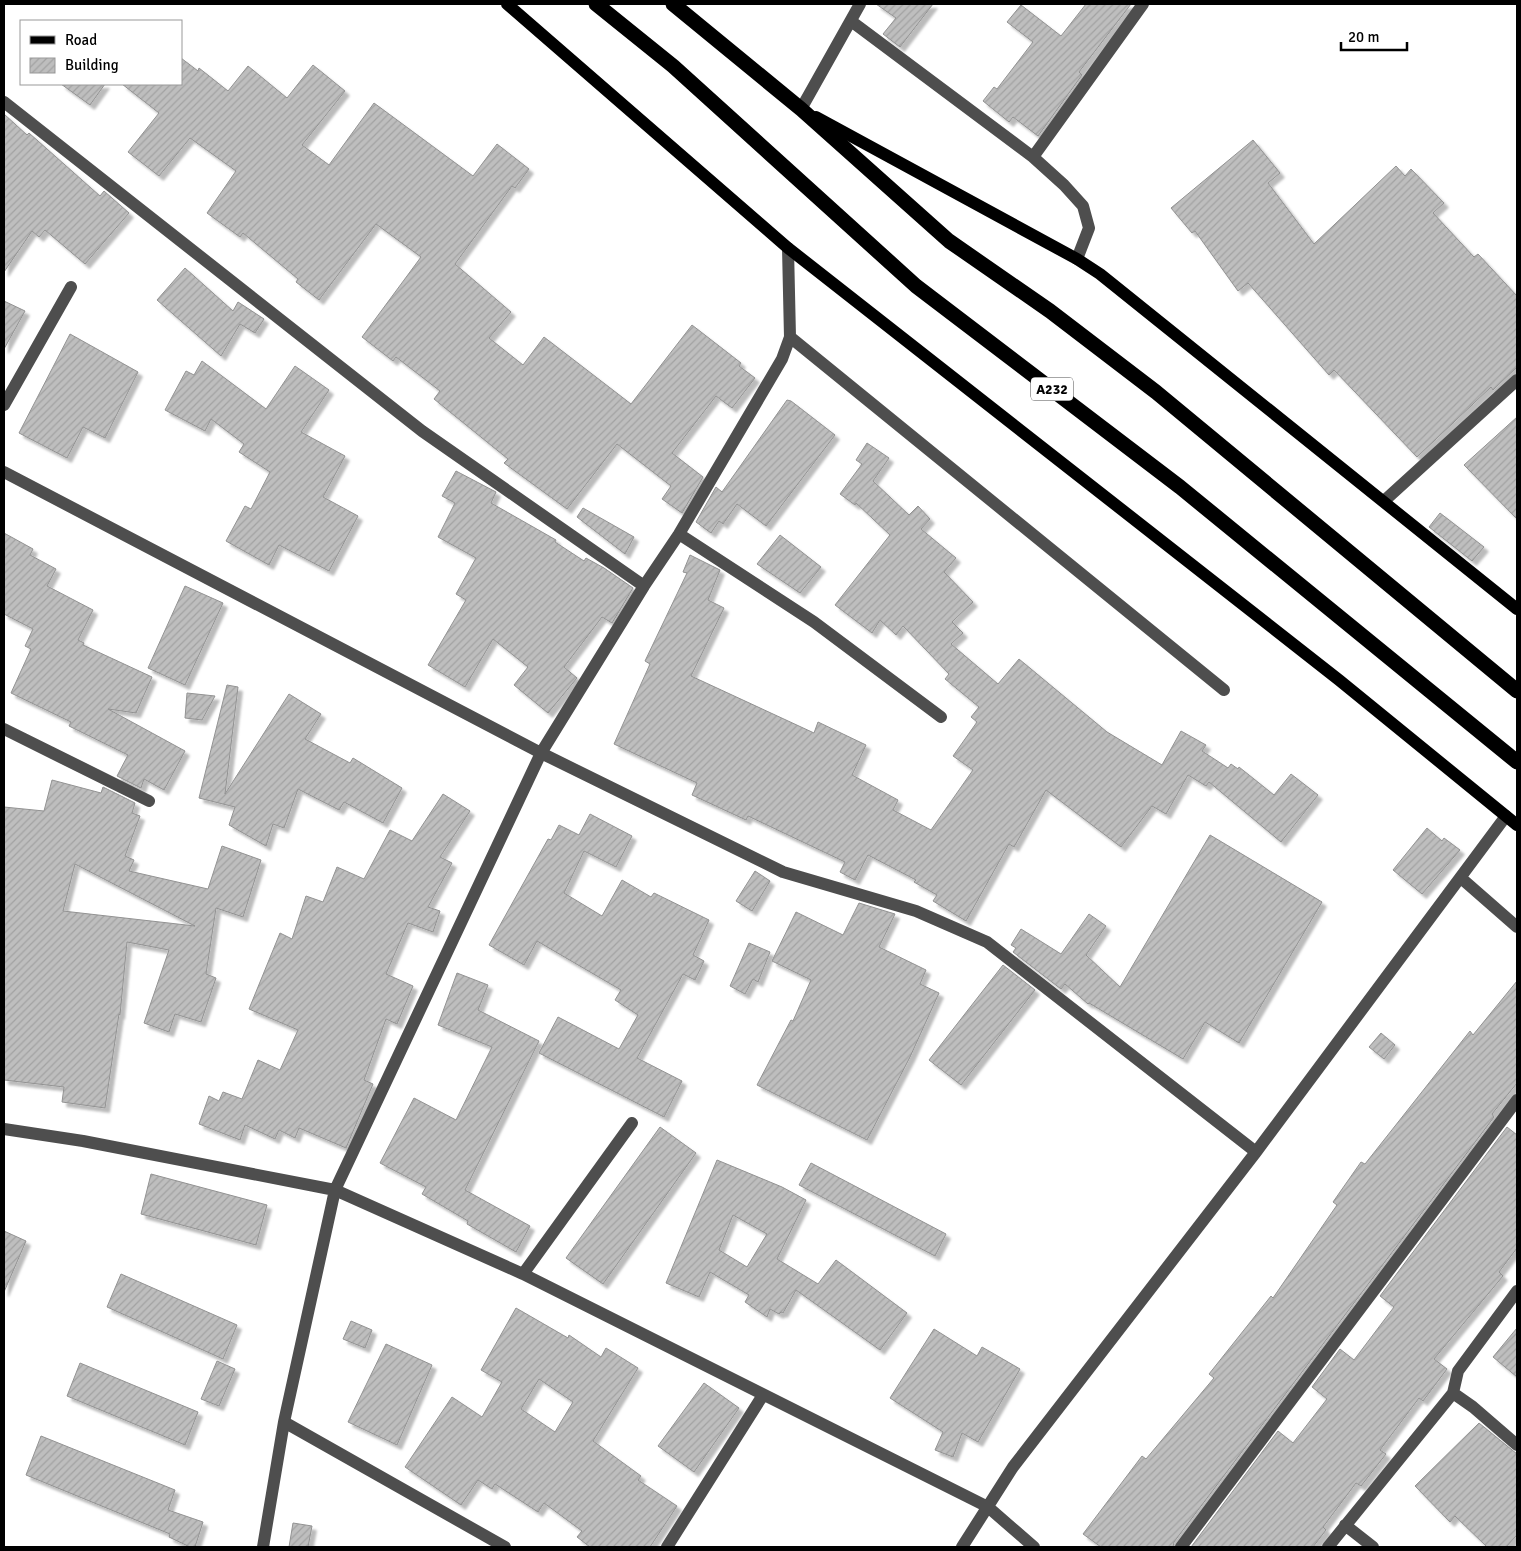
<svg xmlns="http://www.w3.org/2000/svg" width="1521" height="1551" font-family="Signika,sans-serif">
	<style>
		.building { fill: url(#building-hatch); stroke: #929292; fill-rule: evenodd; filter: url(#shadow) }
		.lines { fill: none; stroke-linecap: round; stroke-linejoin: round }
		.minor { stroke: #4e4e4e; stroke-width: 12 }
		.major { stroke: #000; stroke-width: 12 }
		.highway { stroke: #000; stroke-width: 15 }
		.labels { text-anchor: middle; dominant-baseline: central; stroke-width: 4.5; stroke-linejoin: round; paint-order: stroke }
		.shield { fill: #fff; stroke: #4c4c4c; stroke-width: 1 }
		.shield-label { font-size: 14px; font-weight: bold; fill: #000 }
	</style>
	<defs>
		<pattern id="building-hatch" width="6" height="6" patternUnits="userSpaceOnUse" patternTransform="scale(1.25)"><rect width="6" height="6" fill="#bebebe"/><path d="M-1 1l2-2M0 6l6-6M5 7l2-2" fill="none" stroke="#a2a2a2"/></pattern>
		<filter id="shadow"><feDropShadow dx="4.5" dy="4.5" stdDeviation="1" flood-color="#0004"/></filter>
	</defs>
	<rect width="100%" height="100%" fill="#fff"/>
	<path class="building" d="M 876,4 L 933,4 L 900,47 L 883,34 L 896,18 Z
		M 1086,4 L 1131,4 L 1079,72 L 1082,75 L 1038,136 L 1013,117 L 1009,122 L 983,101 L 994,87 L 997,89 L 1033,42 L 1007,22 L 1021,5 L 1061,36 Z
		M 181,58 L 198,71 L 199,68 L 228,91 L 248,66 L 287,98 L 313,65 L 345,91 L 302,145 L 329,165 L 374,103 L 473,176 L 497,144 L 529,169 L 515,188 L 512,186 L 455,264 L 511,312 L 489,338 L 523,365 L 544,337 L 631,404 L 692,325 L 741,363 L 739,366 L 755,378 L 732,408 L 716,396 L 672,453 L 703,477 L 682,513 L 662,499 L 671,486 L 617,444 L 567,509 L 504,463 L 508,459 L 434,399 L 440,391 L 396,357 L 393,361 L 362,337 L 421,257 L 376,224 L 319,300 L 296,282 L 298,279 L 243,233 L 240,237 L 207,213 L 236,171 L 190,138 L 159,176 L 128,152 L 159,113 L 122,84 L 181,84 Z
		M 61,84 L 105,84 L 90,105 Z
		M 4,114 L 27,135 L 29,133 L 100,196 L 104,191 L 129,213 L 85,264 L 45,230 L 39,237 L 32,231 L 4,272 Z
		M 1253,140 L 1280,173 L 1268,183 L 1314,244 L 1396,166 L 1405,176 L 1411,169 L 1444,203 L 1433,213 L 1474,257 L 1478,254 L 1517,296 L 1517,367 L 1493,390 L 1491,387 L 1417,457 L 1334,370 L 1329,375 L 1248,283 L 1238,291 L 1195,231 L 1192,233 L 1171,208 Z
		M 185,268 L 233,311 L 238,302 L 264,319 L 255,333 L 240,324 L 221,356 L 157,300 Z
		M 4,301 L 25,311 L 4,349 Z
		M 70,334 L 138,372 L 105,438 L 83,427 L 67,458 L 19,433 Z
		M 202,361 L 266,409 L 295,366 L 329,390 L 301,432 L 345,456 L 323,497 L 358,516 L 329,571 L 279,545 L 269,565 L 226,541 L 245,506 L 251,509 L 270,472 L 239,452 L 244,444 L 211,419 L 205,431 L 165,410 L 186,371 L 194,375 Z
		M 787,400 L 791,401 L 835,435 L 766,526 L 737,504 L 723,524 L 719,521 L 711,533 L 696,522 L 716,487 L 722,492 Z
		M 1517,417 L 1517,519 L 1464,465 Z
		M 867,443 L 889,458 L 873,481 L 909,515 L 918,506 L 930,519 L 921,529 L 956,558 L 944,572 L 973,602 L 952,622 L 963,633 L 951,644 L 998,684 L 1019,659 L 1107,732 L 1162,765 L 1181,731 L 1206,745 L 1202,751 L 1228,768 L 1231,764 L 1238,769 L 1239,767 L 1274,795 L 1291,774 L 1318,795 L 1281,842 L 1209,782 L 1206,786 L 1188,775 L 1166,814 L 1152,806 L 1121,847 L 1046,790 L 1014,847 L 1009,844 L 966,921 L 933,901 L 937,895 L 914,882 L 916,880 L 868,855 L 855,880 L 840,872 L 845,862 L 748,816 L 746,820 L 692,795 L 697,783 L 614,744 L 650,664 L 645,661 L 687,573 L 683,572 L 690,555 L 720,570 L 708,600 L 724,608 L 691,676 L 814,733 L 818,722 L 866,745 L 852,775 L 898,800 L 893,810 L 931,830 L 973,770 L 953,756 L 977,722 L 971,717 L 979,707 L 945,679 L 949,674 L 903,626 L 896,635 L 880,620 L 872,633 L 835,605 L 890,535 L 856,503 L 855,505 L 840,494 L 862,464 L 856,460 Z
		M 456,471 L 496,492 L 491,503 L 556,540 L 555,542 L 584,561 L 586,558 L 604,568 L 633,588 L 612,623 L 602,617 L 564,667 L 577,678 L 548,713 L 514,685 L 528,667 L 493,639 L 465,687 L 428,665 L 466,600 L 456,594 L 476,558 L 438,537 L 455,503 L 442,496 Z
		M 583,508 L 634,537 L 625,554 L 577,517 Z
		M 1440,513 L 1484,547 L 1472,561 L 1429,527 Z
		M 4,533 L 33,549 L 30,555 L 56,569 L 47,586 L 93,610 L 78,640 L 84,643 L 83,645 L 152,677 L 136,713 L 108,709 L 185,751 L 164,790 L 144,779 L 141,788 L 117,776 L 128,755 L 69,726 L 71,722 L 11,693 L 31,649 L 25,646 L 33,629 L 4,614 Z
		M 780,535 L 821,567 L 800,593 L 757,564 Z
		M 185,586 L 223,603 L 185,685 L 148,668 Z
		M 227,685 L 238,687 L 225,794 L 289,694 L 321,714 L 305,739 L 350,763 L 353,758 L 402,788 L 383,823 L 344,802 L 339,810 L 298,789 L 284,828 L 273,824 L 266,846 L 229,825 L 235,807 L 199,798 Z
		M 187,693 L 215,696 L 202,720 L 185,718 Z
		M 52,780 L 101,793 L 103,787 L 135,803 L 132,813 L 140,816 L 125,856 L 134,860 L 129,871 L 208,889 L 222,846 L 261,860 L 243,917 L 216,908 L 206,974 L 216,978 L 201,1022 L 175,1014 L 169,1032 L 144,1023 L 169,950 L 127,942 L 120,1015 L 119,1014 L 105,1108 L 62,1102 L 64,1087 L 4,1080 L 4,807 L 44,811 ZM 75,864 L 195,926 L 63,911 Z
		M 443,794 L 470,811 L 440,857 L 452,863 L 428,907 L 440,911 L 433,932 L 408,923 L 386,974 L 413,986 L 397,1024 L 386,1019 L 364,1080 L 373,1084 L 346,1148 L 299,1128 L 295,1138 L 279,1130 L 275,1139 L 245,1125 L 240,1140 L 199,1124 L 209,1096 L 219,1101 L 223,1092 L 242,1099 L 258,1060 L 280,1070 L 298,1030 L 249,1009 L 280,933 L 292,939 L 306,896 L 323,902 L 337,867 L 364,879 L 390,830 L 412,841 Z
		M 590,814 L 632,836 L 616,867 L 584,851 L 564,893 L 602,916 L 622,880 L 651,897 L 654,893 L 709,920 L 693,955 L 704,961 L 695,980 L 683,974 L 637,1058 L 682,1081 L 664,1117 L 539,1053 L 558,1017 L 619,1049 L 638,1015 L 615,1000 L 621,990 L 537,941 L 524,965 L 489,945 L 548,839 L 551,840 L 559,825 L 579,835 Z
		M 1427,828 L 1442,841 L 1444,838 L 1460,850 L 1422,894 L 1393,870 Z
		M 1210,835 L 1322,902 L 1239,1043 L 1205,1022 L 1183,1059 L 1089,1003 L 1088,1004 L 1065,984 L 1061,989 L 1013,952 L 1016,948 L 1011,945 L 1021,929 L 1061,954 L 1089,914 L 1106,926 L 1086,955 L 1120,987 Z
		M 755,871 L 770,881 L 752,911 L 736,901 Z
		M 859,903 L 895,914 L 879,947 L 926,970 L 920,984 L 939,993 L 910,1057 L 867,1140 L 757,1085 L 791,1020 L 793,1021 L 811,980 L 772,961 L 796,912 L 843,935 Z
		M 749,943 L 770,952 L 758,982 L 753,979 L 745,994 L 730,986 Z
		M 1003,965 L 1035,990 L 961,1085 L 929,1060 Z
		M 457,973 L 488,985 L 478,1010 L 539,1041 L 465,1190 L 530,1226 L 516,1252 L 467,1224 L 468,1221 L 422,1194 L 426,1187 L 380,1163 L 414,1098 L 456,1120 L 492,1047 L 438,1025 Z
		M 1517,981 L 1517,1083 L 1492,1114 L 1494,1117 L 1174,1542 L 1173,1547 L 1101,1547 L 1083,1534 L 1142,1456 L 1146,1459 L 1214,1378 L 1209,1374 L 1271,1296 L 1273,1298 L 1337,1205 L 1333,1202 L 1361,1162 L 1365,1164 L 1470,1031 L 1473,1035 Z
		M 1381,1033 L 1395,1045 L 1384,1059 L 1369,1047 Z
		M 660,1127 L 696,1153 L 603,1284 L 566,1258 Z
		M 1507,1127 L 1517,1135 L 1517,1248 L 1499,1272 L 1503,1276 L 1434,1359 L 1447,1369 L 1423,1401 L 1419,1398 L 1380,1450 L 1386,1454 L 1361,1486 L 1356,1483 L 1323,1527 L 1326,1530 L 1313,1547 L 1191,1547 L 1278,1431 L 1293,1443 L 1327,1399 L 1312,1387 L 1340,1349 L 1354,1360 L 1394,1307 L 1380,1296 Z
		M 717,1160 L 782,1187 L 806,1200 L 777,1259 L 818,1284 L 836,1260 L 907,1313 L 880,1350 L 796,1290 L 783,1313 L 781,1312 L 779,1314 L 770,1309 L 767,1317 L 745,1302 L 749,1295 L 710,1272 L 699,1297 L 666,1283 ZM 733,1215 L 767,1234 L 747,1267 L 719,1250 Z
		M 811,1163 L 946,1234 L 935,1256 L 799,1185 Z
		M 151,1174 L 267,1205 L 256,1245 L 141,1214 Z
		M 4,1231 L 26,1241 L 4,1292 Z
		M 121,1274 L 237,1325 L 223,1359 L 107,1307 Z
		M 516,1308 L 568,1338 L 569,1335 L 601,1357 L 606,1348 L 638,1368 L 593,1441 L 641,1476 L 638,1480 L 677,1506 L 650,1547 L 590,1547 L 577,1537 L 582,1531 L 544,1503 L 538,1512 L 495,1484 L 492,1489 L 478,1480 L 461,1505 L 405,1467 L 452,1397 L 482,1417 L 502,1382 L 481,1370 ZM 539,1379 L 573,1402 L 555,1432 L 521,1409 Z
		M 351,1321 L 372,1330 L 365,1348 L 343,1339 Z
		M 1517,1328 L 1517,1377 L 1493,1357 Z
		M 934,1329 L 977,1356 L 982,1347 L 1020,1369 L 978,1442 L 962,1433 L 953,1457 L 935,1450 L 943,1432 L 890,1398 Z
		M 386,1344 L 432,1365 L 397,1445 L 348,1422 Z
		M 217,1361 L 235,1369 L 219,1406 L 201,1399 Z
		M 80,1363 L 198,1412 L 185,1445 L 67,1396 Z
		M 704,1383 L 739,1408 L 694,1472 L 658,1446 Z
		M 1479,1423 L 1517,1454 L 1517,1535 L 1506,1547 L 1487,1547 L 1455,1516 L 1450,1522 L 1415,1486 Z
		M 41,1436 L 175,1490 L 168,1510 L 203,1522 L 195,1547 L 190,1547 L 169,1537 L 170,1534 L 26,1475 Z
		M 293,1523 L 312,1526 L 308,1547 L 289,1547 Z"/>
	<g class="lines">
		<path class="minor" d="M 851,21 L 1033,157 L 1064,185 L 1083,206 L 1089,228 L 1077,259
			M 4,102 L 422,431 L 644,586
			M 801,109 L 860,4
			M 1033,157 L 1143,4
			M 790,337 L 1224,690
			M 4,405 L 71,287
			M 4,472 L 541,753 L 783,872 L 916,911 L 987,942 L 1256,1152
			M 1384,501 L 1517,380
			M 679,534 L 814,622 L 941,717
			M 4,729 L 149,801
			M 1461,878 L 1517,927
			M 4,1129 L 83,1141 L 335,1190 L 523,1274 L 988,1507 L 1034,1547
			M 523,1274 L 632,1123
			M 1453,1393 L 1473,1407 L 1517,1445
			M 284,1422 L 505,1547
			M 1345,1525 L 1373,1547
			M 263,1547 L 284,1422 L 335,1190 L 541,753 L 644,586 L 679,534 L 782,359 L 790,337 L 788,248
			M 667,1547 L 763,1395
			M 962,1547 L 1013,1467 L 1256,1152 L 1506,816
			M 1181,1547 L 1517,1100
			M 1328,1547 L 1453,1393 L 1458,1371 L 1517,1291"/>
		<path class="major" d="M 507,4 L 788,248 L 1339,680 L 1517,825
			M 816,117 L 1077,259 L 1100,274 L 1517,609"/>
		<path class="highway" d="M 596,4 L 673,66 L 916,286 L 1180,487 L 1517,762
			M 673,4 L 801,109 L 949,241 L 1050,311 L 1156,392 L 1517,691"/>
	</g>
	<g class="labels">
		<rect class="shield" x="1031" y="377.5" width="42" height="23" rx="4"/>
		<g class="shield-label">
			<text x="1052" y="389">A232</text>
		</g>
	</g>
	<rect width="1521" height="1551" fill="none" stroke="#000000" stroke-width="10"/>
	<rect x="20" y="20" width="162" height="65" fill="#ffffff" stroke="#999999"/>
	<rect x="30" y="36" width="25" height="8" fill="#000000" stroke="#999999"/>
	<text x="65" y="45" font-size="15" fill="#000000">Road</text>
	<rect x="30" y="58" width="25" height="15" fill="url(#building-hatch)" stroke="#999999"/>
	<text x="65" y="70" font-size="15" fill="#000000">Building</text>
	<path d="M1341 42v8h66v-8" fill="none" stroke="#000000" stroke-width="2.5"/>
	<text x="1348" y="42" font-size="15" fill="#000000" stroke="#ffffff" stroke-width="4" paint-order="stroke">20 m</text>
</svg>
